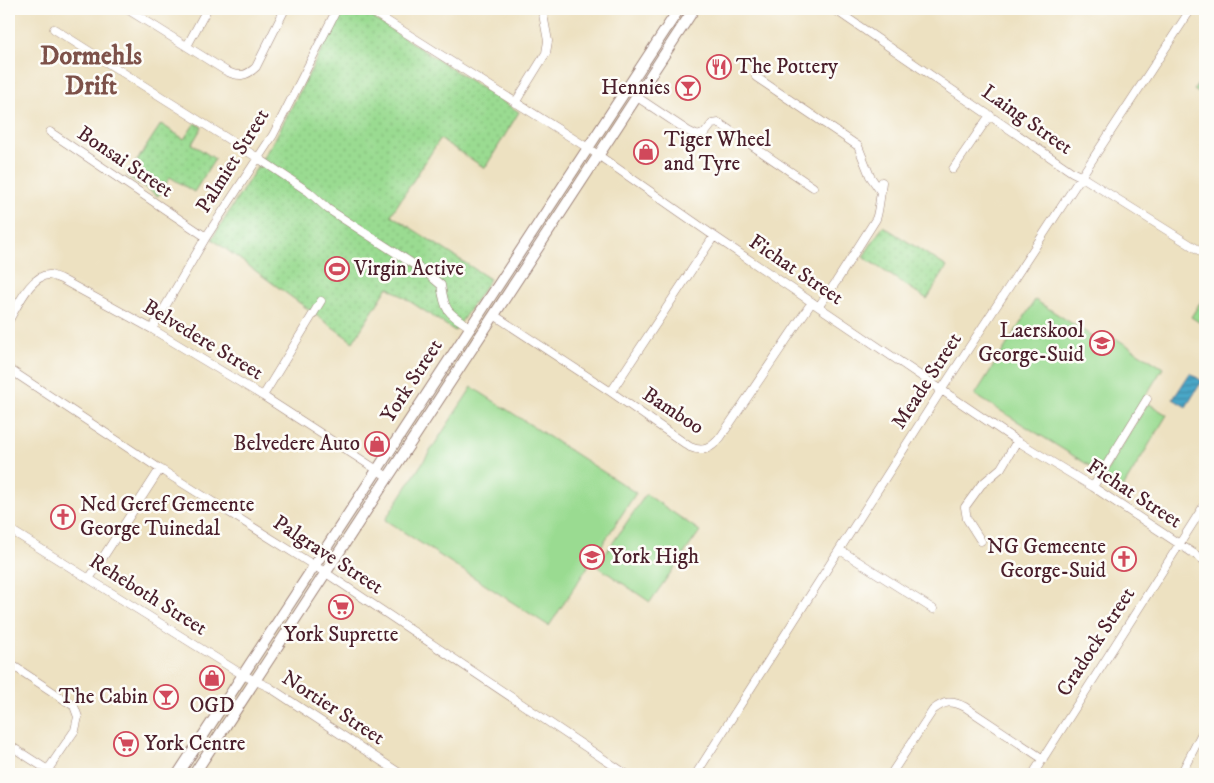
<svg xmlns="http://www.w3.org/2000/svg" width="1214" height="783" font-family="'IM FELL DW Pica',serif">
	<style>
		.grass { fill: url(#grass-dots); stroke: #727d5e }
		.garden { fill: #9adb91; stroke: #727d5e }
		.water { fill: url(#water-rules); stroke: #4a637a }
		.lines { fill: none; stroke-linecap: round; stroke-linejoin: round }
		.street-casing { stroke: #9c8076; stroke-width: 9 }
		.secondary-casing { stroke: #9c8076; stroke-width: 12 }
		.street { stroke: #fff; stroke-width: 8 }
		.secondary { stroke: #fff; stroke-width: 10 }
		.labels { text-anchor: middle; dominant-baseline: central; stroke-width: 5; stroke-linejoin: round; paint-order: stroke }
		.poi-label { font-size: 21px; fill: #4a1f2b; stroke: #fdfcf7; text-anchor: start }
		.street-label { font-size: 21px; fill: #4a1f2b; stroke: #fdfcf7 }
		.district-label { font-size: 26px; font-weight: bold; fill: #7d5149; stroke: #fdfcf7 }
	</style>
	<defs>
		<pattern id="grass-dots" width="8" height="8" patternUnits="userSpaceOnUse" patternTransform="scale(1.25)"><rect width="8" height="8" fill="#9adb91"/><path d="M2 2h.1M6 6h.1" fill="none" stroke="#86bc7d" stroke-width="1.8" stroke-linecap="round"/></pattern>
		<pattern id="water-rules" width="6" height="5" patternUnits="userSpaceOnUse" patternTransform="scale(1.25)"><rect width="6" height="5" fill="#49a7c8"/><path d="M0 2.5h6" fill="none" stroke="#3f87a3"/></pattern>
	</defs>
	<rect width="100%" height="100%" fill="#fdfcf7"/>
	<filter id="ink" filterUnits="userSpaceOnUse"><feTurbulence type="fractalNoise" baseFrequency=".02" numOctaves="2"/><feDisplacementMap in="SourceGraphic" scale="10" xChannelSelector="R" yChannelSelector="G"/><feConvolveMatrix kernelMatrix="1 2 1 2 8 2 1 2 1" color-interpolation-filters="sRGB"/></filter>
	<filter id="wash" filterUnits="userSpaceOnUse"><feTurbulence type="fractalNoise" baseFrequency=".0096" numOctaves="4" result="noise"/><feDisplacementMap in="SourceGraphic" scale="20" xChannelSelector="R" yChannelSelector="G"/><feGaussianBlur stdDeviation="1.12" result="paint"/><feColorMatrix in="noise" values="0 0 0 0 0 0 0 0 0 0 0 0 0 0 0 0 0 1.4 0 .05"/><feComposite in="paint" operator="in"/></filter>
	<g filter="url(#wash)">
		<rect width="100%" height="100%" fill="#ede1c1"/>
		<path class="grass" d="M 343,9 L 359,9 L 519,112 L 485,168 L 440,139 L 391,215 L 490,279 L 455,331 L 388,287 L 353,342 L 212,239 L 276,137 Z
			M 1205,73 L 1205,97 L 1194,90 Z
			M 195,123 L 202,127 L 192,144 L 215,159 L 194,192 L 170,177 L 158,196 L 127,176 L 161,124 L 184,139 Z
			M 883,226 L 947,267 L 927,299 L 863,257 Z"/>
		<path class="garden" d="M 1205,295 L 1205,326 L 1191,317 Z
			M 1035,300 L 1095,338 L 1109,334 L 1163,368 L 1098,471 L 975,395 Z
			M 472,387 L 636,493 L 549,626 L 385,520 Z
			M 1148,403 L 1167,415 L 1122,489 L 1103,477 Z
			M 646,494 L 700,531 L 650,602 L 597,566 Z"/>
		<path class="water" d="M 1190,373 L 1202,381 L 1186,407 L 1173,399 Z"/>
	</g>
	<g filter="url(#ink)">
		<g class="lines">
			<defs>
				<path id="street" d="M 127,9 L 226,71 C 238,77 246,77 256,67 L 285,9
					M 368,9 L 588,148 L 714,236 L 1017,441 L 1093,487 L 1205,561
					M 834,9 L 1072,172 L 1082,177 L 1205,254
					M 54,29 L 258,158 L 309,192 L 328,209 L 427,273 L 441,285 C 445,312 447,312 470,327
					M 187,46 L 206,11
					M 756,77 L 858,146 L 870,176 L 881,192
					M 637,97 L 688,131 L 698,136 L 705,133 L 712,124 L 719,123 L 813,187
					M 515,103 L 546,53 L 548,41 L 542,9
					M 50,132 L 206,237
					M 953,169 L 990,115
					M 819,306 L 836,282 L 876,219 C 879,212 881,190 882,182
					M 494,315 L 611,392 L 690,447 C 704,453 711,448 720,438 L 812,302
					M 9,320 C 17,307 32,273 50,275 C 54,276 58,278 61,279 L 152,329 L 263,396 L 388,477
					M 152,329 L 206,237 L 273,135 L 337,9
					M 9,369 L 160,469 L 326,573 L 626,774
					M 611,392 L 714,236
					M 263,396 L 321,301
					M 1093,487 L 1147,399
					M 9,529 L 243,675 L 269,687 L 401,774
					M 981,541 L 967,519 L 965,507 L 981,485 L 1001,468 L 1017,441
					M 840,550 L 933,609
					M 89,579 L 160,469
					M 9,663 L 74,706 L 78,717 L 75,730 L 45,774
					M 9,745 L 54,774
					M 696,774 L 942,389 L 1191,9
					M 891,774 L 933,710 C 944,701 952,700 965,707 L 1043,759
					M 1033,774 L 1205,504
					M 1181,774 L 1205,727"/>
				<path id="secondary" d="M 178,774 L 679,9
					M 194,774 L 694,9"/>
			</defs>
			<use href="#street" class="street-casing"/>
			<use href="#secondary" class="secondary-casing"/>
			<use href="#street" class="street"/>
			<use href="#secondary" class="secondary"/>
		</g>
	</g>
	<defs>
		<symbol id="restaurant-ring" viewBox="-11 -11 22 22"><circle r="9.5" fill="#fdfcf7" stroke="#d1495b" stroke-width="1.5"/><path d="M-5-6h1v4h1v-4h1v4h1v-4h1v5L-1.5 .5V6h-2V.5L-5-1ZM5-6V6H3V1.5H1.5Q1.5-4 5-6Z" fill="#d1495b"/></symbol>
		<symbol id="bar-ring" viewBox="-11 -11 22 22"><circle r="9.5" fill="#fdfcf7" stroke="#d1495b" stroke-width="1.5"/><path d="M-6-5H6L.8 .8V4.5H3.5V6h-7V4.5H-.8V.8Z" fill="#d1495b"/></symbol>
		<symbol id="shop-ring" viewBox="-11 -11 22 22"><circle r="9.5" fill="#fdfcf7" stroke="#d1495b" stroke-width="1.5"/><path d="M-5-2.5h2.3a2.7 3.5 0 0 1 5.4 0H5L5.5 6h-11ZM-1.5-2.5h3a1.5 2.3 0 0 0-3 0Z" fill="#d1495b"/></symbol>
		<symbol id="stadium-ring" viewBox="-11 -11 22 22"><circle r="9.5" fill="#fdfcf7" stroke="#d1495b" stroke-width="1.5"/><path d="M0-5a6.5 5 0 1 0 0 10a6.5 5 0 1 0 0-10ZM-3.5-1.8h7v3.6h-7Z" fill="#d1495b"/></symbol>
		<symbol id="school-ring" viewBox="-11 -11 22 22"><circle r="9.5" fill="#fdfcf7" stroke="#d1495b" stroke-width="1.5"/><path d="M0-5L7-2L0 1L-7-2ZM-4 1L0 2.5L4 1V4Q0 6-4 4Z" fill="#d1495b"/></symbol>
		<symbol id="church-ring" viewBox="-11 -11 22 22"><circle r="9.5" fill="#fdfcf7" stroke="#d1495b" stroke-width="1.5"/><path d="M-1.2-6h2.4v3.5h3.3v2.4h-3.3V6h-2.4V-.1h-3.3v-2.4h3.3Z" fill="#d1495b"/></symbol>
		<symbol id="supermarket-ring" viewBox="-11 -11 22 22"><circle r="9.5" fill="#fdfcf7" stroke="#d1495b" stroke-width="1.5"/><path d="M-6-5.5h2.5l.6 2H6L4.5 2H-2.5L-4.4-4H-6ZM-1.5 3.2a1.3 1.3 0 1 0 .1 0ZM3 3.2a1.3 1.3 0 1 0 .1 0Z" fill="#d1495b"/></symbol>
	</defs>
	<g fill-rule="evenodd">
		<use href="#restaurant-ring" x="705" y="53" width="28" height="28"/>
		<use href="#bar-ring" x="674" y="74" width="28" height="28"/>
		<use href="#shop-ring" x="632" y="138" width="28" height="28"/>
		<use href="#stadium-ring" x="323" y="255" width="28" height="28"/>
		<use href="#school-ring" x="1088" y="329" width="28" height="28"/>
		<use href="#shop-ring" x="363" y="430" width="28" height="28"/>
		<use href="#church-ring" x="49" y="503" width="28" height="28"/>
		<use href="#school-ring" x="578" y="543" width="28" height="28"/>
		<use href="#church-ring" x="1110" y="545" width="28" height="28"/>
		<use href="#supermarket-ring" x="327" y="593" width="28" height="28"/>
		<use href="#shop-ring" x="198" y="664" width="28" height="28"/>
		<use href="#bar-ring" x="152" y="683" width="28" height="28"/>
		<use href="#supermarket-ring" x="112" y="730" width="28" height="28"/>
	</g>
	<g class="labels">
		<g class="poi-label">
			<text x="736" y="67">The Pottery</text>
			<text x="670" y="88" text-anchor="end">Hennies</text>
			<text x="664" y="140">Tiger Wheel<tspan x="664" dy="24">and Tyre</tspan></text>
			<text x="354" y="269">Virgin Active</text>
			<text x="1084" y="331" text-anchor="end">Laerskool<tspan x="1084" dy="24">George-Suid</tspan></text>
			<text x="360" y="444" text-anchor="end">Belvedere Auto</text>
			<text x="80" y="505">Ned Geref Gemeente<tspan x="80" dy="24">George Tuinedal</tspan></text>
			<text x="1106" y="547" text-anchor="end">NG Gemeente<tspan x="1106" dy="24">George-Suid</tspan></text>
			<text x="610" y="557">York High</text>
			<text x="341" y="635" text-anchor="middle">York Suprette</text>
			<text x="148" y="697" text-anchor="end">The Cabin</text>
			<text x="212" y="706" text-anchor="middle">OGD</text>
			<text x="144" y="744">York Centre</text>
		</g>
		<g class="street-label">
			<text transform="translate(1027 120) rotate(35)">Laing Street</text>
			<text transform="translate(233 161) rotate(-58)">Palmiet Street</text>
			<text transform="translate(125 162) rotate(34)">Bonsai Street</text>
			<text transform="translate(796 270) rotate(34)">Fichat Street</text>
			<text transform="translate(203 340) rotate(31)">Belvedere Street</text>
			<text transform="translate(412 381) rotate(-57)">York Street</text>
			<text transform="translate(927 381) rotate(-57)">Meade Street</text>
			<text transform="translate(673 411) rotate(33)">Bamboo</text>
			<text transform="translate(1134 494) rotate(33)">Fichat Street</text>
			<text transform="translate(328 555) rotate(33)">Palgrave Street</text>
			<text transform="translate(148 595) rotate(32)">Reheboth Street</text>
			<text transform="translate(1096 642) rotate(-57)">Cradock Street</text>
			<text transform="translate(333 708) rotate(33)">Nortier Street</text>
		</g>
		<g class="district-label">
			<text x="91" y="56">Dormehls<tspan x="91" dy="30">Drift</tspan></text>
		</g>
	</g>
	<rect width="1214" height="783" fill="none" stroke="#fdfcf7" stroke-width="30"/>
</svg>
